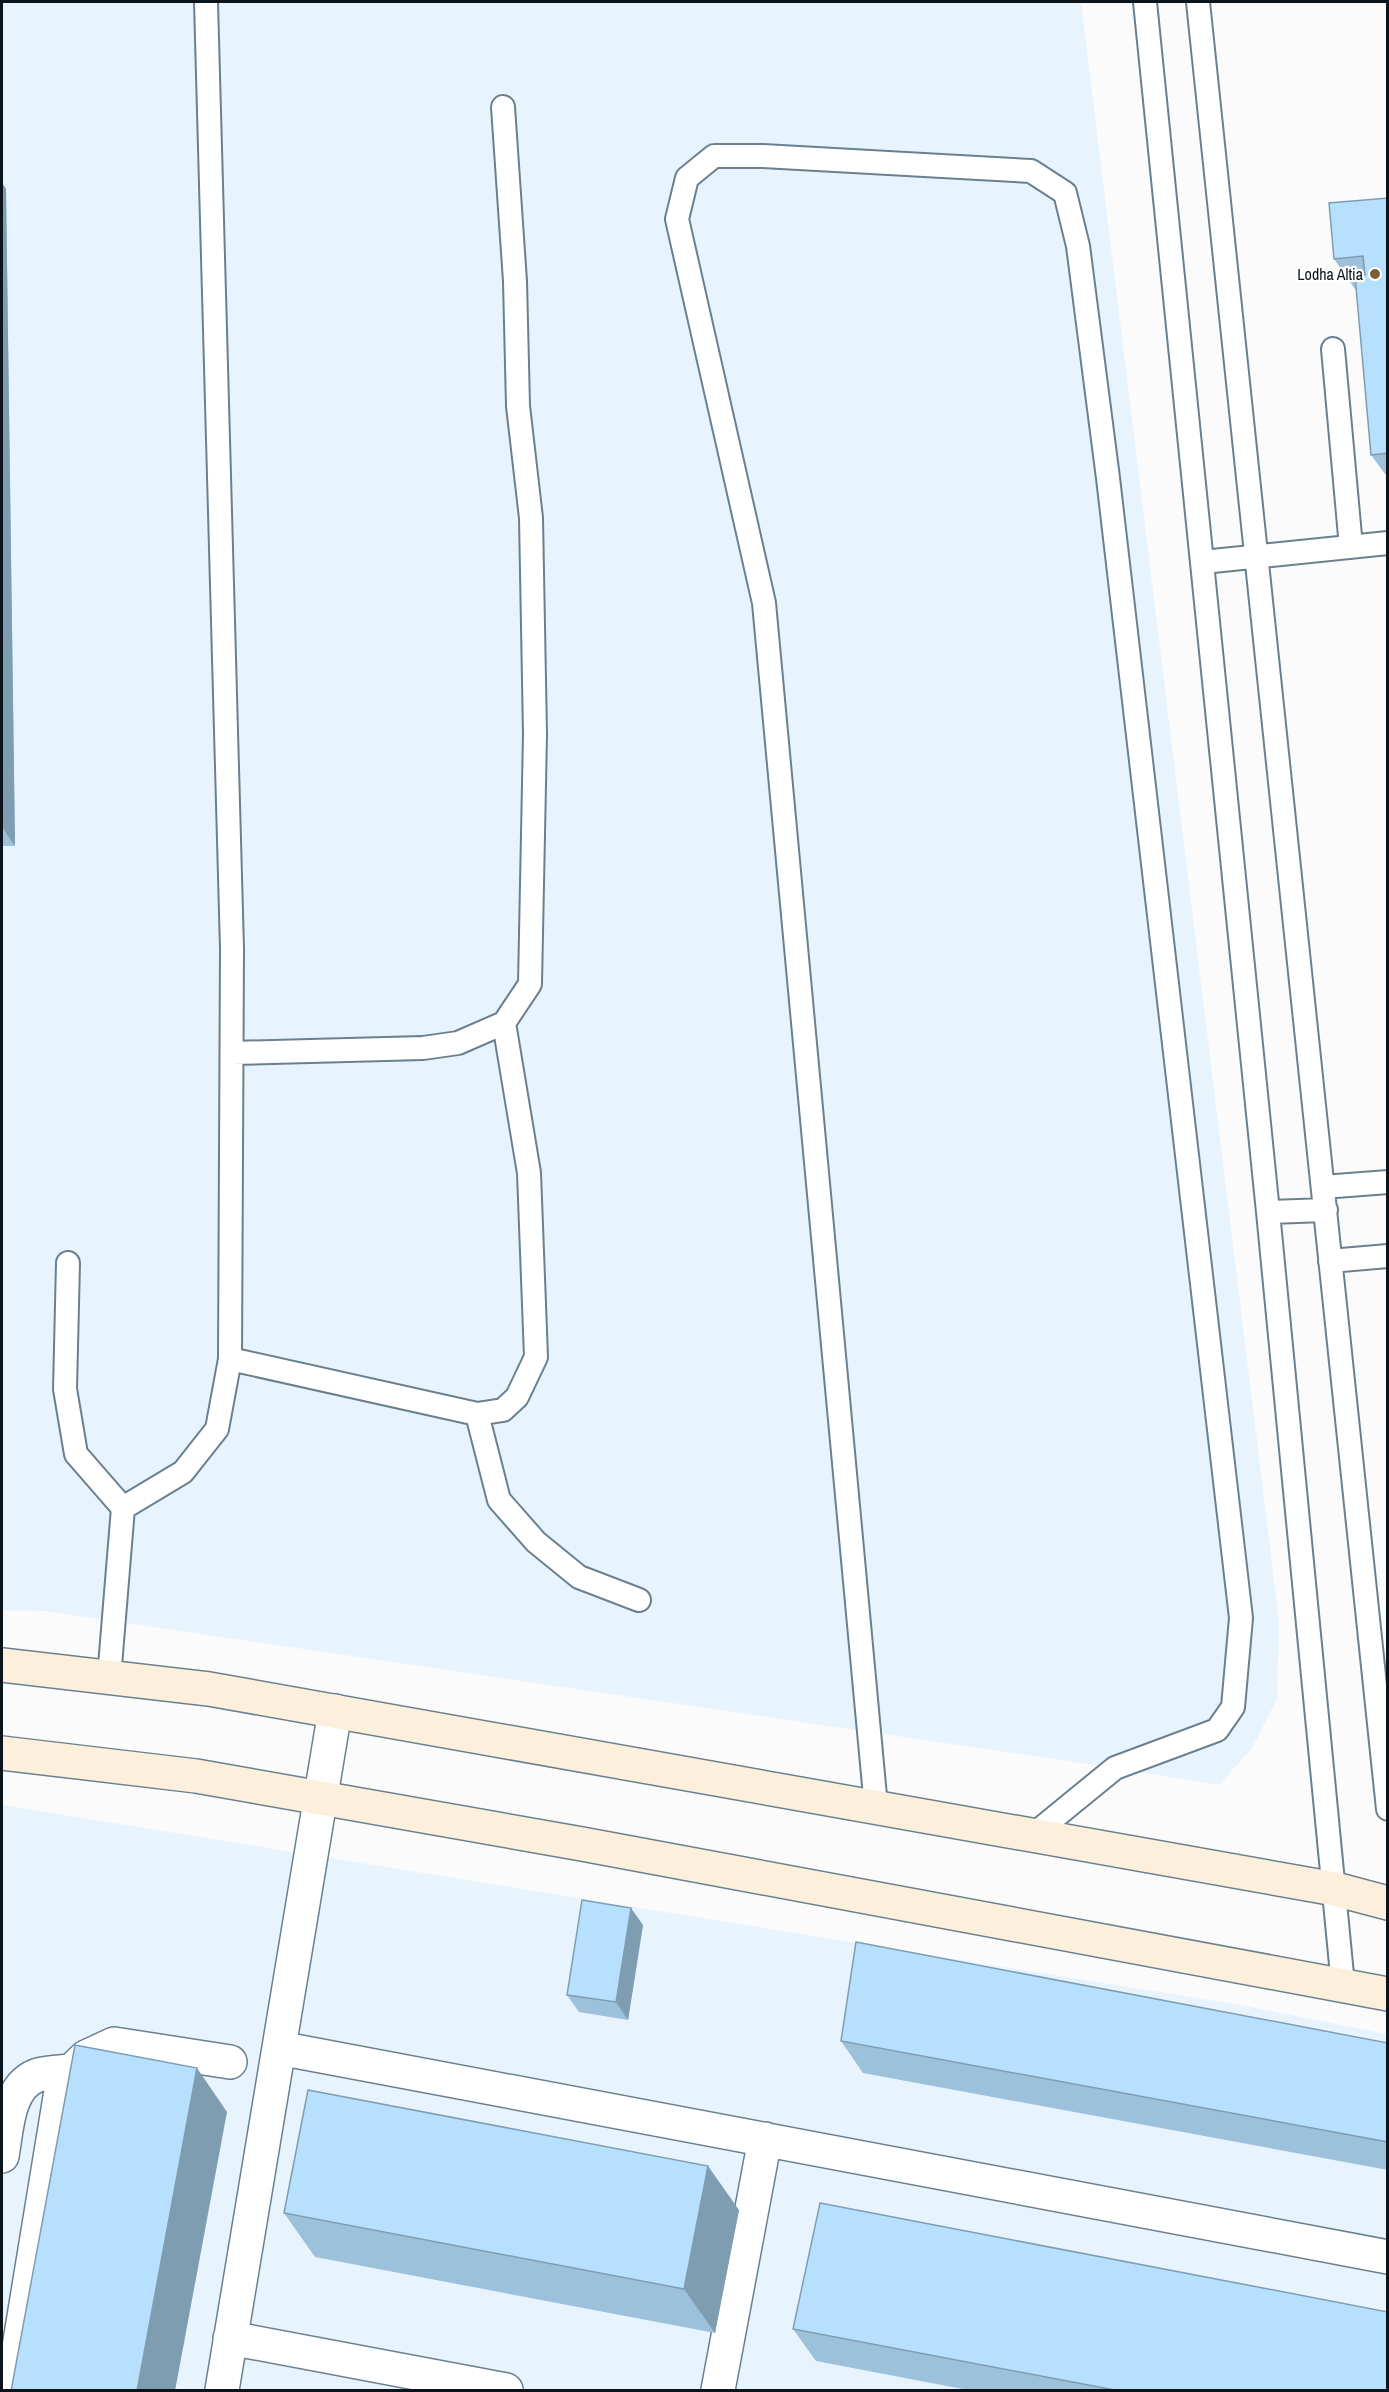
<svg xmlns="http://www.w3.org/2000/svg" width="1389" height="2392" font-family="'Archivo Narrow',sans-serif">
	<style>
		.built { fill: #e8f4fd }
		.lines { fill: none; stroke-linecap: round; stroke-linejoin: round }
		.service-casing { stroke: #6a808f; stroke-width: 26 }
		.minor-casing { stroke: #6a808f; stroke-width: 36 }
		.secondary-casing { stroke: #6a808f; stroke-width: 36 }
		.service { stroke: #fff; stroke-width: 22 }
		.minor { stroke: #fff; stroke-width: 33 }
		.secondary { stroke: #fcf0dc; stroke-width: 33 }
		.wall { fill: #9dc1da }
		.shaded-wall { fill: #7f9db1 }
		.building { fill: #b6e0fd; stroke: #7f9db1; stroke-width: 1.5 }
		.poi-dot { fill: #7a6032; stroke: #fff; stroke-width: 2 }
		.labels { text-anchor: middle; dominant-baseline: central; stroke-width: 4.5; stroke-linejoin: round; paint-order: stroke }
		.poi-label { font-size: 16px; fill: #0b141a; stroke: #fff; text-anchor: end }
	</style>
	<rect width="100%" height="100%" fill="#fbfbfb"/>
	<path class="built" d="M 2,2 L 1081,2 L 1279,1621 L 1277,1699 L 1252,1748 L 1219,1785 L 1115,1768 L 44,1611 L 2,1610 Z
		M 2,1805 L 1240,2005 L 1387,2034 L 1387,2390 L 2,2390 Z"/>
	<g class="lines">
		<defs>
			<path id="service" d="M 1145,2 L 1268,1212 L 1343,1985
				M 1198,2 L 1388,1809
				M 1333,349 L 1351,547
				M 1203,562 L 1388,543
				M 232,1053 L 423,1048 L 458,1043 L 504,1023 L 530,984 L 535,734 L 531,518 L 518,406 L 515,281 L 503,107
				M 1323,1187 L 1388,1182
				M 1268,1212 L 1326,1210
				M 1330,1261 L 1388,1256
				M 68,1263 L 65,1389 L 76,1454 L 123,1508 L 109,1678
				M 230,1359 L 477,1414 L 503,1410 L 517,1397 L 536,1357 L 529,1173 L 504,1023
				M 477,1414 L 499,1500 L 536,1542 L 579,1577 L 639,1600
				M 123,1508 L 183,1472 L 217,1429 L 230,1359 L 232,949 L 206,2
				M 876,1807 L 764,603 L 677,219 L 687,178 L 714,156 L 763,156 L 1031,171 L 1065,193 L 1078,246 L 1108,478 L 1241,1618 L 1233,1707 L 1217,1730 L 1115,1768 L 1033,1835"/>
			<path id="minor" d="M 279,2048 L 1388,2257
				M 2,2156 C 7,2129 7,2086 38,2075 C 48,2072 61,2072 71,2071
				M 230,2338 L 506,2390
				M 12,2390 L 63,2079 L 86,2057 L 114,2044 L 230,2062
				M 222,2390 L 335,1711
				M 718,2390 L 765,2139"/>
			<path id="secondary" d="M 2,1665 L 209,1689 L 1335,1889 L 1388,1903
				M 2,1753 L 196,1776 L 582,1844 L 1388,1994"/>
		</defs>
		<use href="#service" class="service-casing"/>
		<use href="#minor" class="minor-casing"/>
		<use href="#secondary" class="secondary-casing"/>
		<use href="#service" class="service"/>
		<use href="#minor" class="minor"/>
		<use href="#secondary" class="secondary"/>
	</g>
	<path class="wall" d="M 2,183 L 6,189 L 15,846 L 2,846 Z
		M 1388,198 L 1388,478 L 1371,455 L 1357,292 L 1334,259 Z
		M 643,1925 L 628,2020 L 579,2012 L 567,1995 Z
		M 841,2041 L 1388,2043 L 1388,2170 L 863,2073 Z
		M 739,2210 L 715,2333 L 315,2257 L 284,2213 Z
		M 793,2329 L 1388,2391 L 973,2391 L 816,2361 Z"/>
	<path class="shaded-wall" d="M 2,183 L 6,189 L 15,846 L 2,827 Z
		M 631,1908 L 643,1925 L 628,2020 L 616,2002 Z
		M 197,2068 L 227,2112 L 175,2391 L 137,2391 Z
		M 708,2166 L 739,2210 L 715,2333 L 684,2289 Z"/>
	<path class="building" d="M 1388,198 L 1388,453 L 1371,455 L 1355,276 L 1365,275 L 1363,256 L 1334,259 L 1329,203 Z
		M 582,1900 L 631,1908 L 616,2002 L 567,1995 Z
		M 856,1942 L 1388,2043 L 1388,2142 L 841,2041 Z
		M 75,2045 L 197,2068 L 137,2391 L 11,2391 Z
		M 308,2090 L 708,2166 L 684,2289 L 284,2213 Z
		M 820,2203 L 1388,2312 L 1388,2391 L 1120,2391 L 793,2329 Z"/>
	<circle class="poi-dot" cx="1375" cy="274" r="6"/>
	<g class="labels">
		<g class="poi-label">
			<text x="1363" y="274">Lodha Altia</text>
		</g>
	</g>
	<rect width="1389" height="2392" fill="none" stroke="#0b141a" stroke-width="6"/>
</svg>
